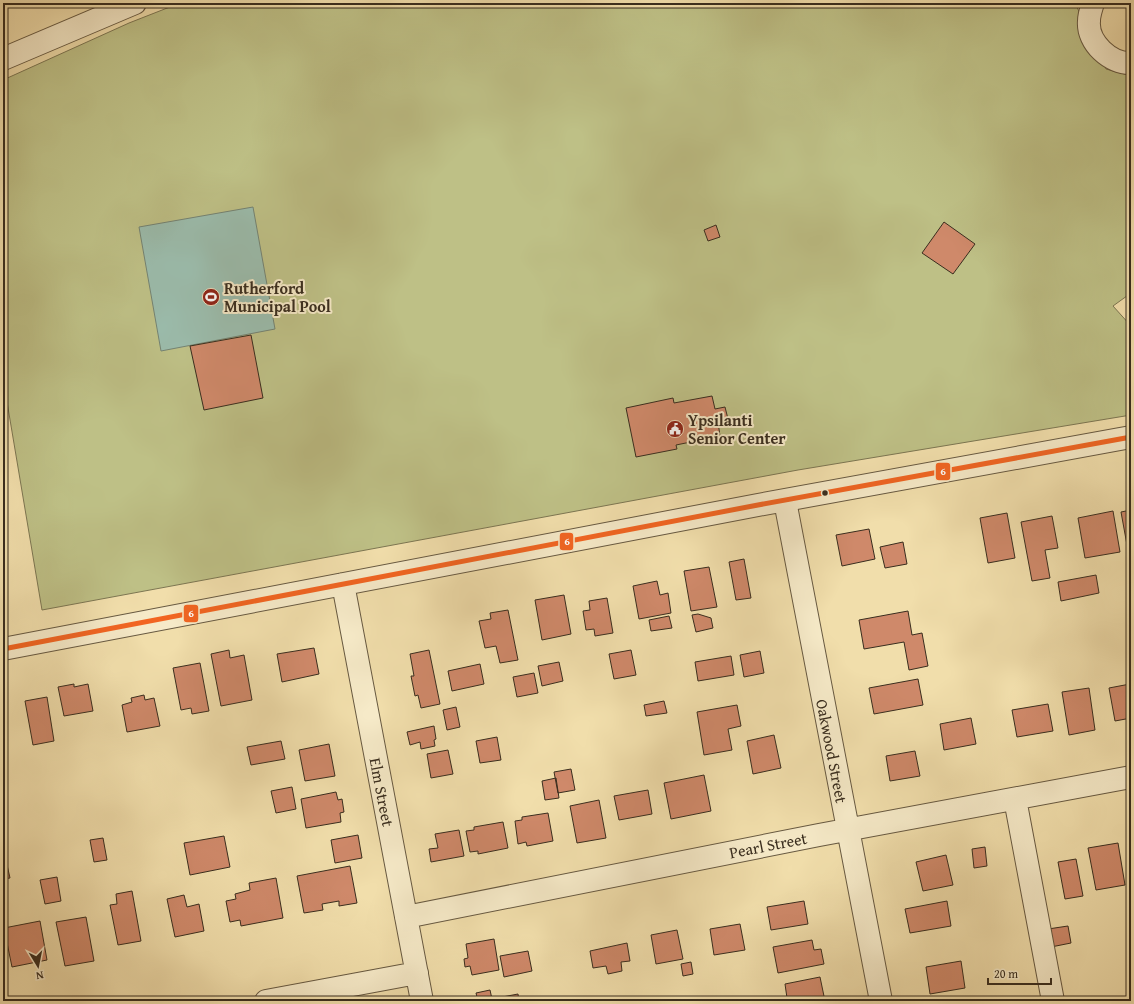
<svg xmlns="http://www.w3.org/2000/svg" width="1134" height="1004" font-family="'Gentium Book Plus',serif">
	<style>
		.green { fill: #bec086; stroke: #7c7652 }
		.water { fill: #9bbcac; stroke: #748373 }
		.building { fill: #cf896a; stroke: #392d1e }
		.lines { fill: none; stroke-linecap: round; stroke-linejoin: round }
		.minor-casing { stroke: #675941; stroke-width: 24 }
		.minor { stroke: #f6eac8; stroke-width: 22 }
		.bus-1-casing { stroke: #f6eac8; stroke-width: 8 }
		.bus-1 { stroke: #f26522; stroke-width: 5 }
		.bus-dot { fill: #392d1e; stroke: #f6eac8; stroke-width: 1.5 }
		.labels { text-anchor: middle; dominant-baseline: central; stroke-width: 4; stroke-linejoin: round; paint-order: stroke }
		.poi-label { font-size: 16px; font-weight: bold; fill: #392d1e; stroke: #f6eac8; text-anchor: start }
		.street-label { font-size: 16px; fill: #392d1e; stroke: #f6eac8 }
		.line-badge { stroke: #f6eac8; stroke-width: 1.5 }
		.badge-label { font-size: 11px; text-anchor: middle; font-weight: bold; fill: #fff }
	</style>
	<rect width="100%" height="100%" fill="#f1deab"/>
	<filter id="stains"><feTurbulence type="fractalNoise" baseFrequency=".005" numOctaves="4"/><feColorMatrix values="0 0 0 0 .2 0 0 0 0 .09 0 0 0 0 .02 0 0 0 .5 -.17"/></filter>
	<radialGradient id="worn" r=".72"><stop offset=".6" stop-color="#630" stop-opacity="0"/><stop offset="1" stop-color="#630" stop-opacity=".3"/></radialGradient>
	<path class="green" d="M 180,3 L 1075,3 L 1106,69 L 1128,75 L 1127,126 L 1131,141 L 1131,293 L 1113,306 L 1131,326 L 1131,415 L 798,470 L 42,610 L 3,378 L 3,80 L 129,23 Z"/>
	<path class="water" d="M 253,207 L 275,329 L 161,351 L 139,227 Z"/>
	<path class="building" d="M 944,222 L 975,244 L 953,274 L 922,253 Z
		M 716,225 L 720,237 L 708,241 L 704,230 Z
		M 251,335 L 263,398 L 204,410 L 190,346 Z
		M 712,396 L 715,409 L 725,407 L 728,419 L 718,422 L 720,436 L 676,445 L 677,449 L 636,457 L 626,408 L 673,398 L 674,403 Z
		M 1131,510 L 1131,567 L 1121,512 Z
		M 1113,511 L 1120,552 L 1085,558 L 1078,518 Z
		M 1007,513 L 1015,558 L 988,563 L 980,518 Z
		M 1052,516 L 1058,548 L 1045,550 L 1050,578 L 1032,581 L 1021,522 Z
		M 869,529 L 875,559 L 842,566 L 836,535 Z
		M 903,542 L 907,564 L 885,568 L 880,547 Z
		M 744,559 L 751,598 L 736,600 L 729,562 Z
		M 709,567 L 717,607 L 691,611 L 684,571 Z
		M 1096,575 L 1099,593 L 1061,601 L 1058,582 Z
		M 657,581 L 660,595 L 668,593 L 671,613 L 639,619 L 633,586 Z
		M 564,595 L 571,634 L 542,640 L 535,600 Z
		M 607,598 L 613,633 L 595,636 L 594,629 L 586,630 L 583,611 L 590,610 L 589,601 Z
		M 508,610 L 518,660 L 500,663 L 496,646 L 485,648 L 479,621 L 491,619 L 490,613 Z
		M 908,611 L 912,635 L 922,633 L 928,666 L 909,670 L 904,642 L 864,649 L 859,620 Z
		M 698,614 L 711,618 L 713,628 L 696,632 L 692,615 Z
		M 669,616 L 672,628 L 651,631 L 649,620 Z
		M 314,648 L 319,674 L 282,682 L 277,654 Z
		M 229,650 L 230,658 L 244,655 L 252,700 L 221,706 L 211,654 Z
		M 429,650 L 440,704 L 421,708 L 418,695 L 415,696 L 411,676 L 414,676 L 410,654 Z
		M 631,650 L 636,675 L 614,679 L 609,654 Z
		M 760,651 L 764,673 L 744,677 L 740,655 Z
		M 731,656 L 734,675 L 698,681 L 695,662 Z
		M 559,662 L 563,681 L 542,686 L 538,666 Z
		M 200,663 L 209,711 L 192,714 L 191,708 L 181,710 L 173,668 Z
		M 480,664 L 484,684 L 452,691 L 448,671 Z
		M 534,673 L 538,693 L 517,697 L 513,677 Z
		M 918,679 L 923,705 L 874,714 L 869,688 Z
		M 74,684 L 74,687 L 88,684 L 93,711 L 64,716 L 58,687 Z
		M 1130,684 L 1131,718 L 1115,721 L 1109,688 Z
		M 1089,688 L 1095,730 L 1069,735 L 1062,692 Z
		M 144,695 L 145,700 L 154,698 L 160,726 L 127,732 L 122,705 L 132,702 L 131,698 Z
		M 47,697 L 54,741 L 33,745 L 25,701 Z
		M 664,701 L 667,713 L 646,716 L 644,705 Z
		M 1048,704 L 1053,731 L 1017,737 L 1012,710 Z
		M 737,705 L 741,726 L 728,729 L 732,750 L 704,755 L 697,712 Z
		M 456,707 L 460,727 L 447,730 L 443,710 Z
		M 971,718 L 976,744 L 944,750 L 940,724 Z
		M 434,726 L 436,739 L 434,740 L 435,746 L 421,749 L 420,742 L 410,745 L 407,732 Z
		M 774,735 L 781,768 L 753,774 L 747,741 Z
		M 497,737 L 501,760 L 480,763 L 476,741 Z
		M 281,741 L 285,759 L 251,765 L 247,747 Z
		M 329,744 L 335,776 L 305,781 L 299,750 Z
		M 448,750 L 453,774 L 431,778 L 427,754 Z
		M 915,751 L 920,776 L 890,781 L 886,756 Z
		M 571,769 L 575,790 L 558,793 L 554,772 Z
		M 704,775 L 711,811 L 671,819 L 664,783 Z
		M 556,778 L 559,798 L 545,800 L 542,781 Z
		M 292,787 L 296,809 L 276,813 L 271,791 Z
		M 648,790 L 652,814 L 619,820 L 614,796 Z
		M 336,792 L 338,800 L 342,799 L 344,812 L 340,813 L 341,822 L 306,828 L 301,799 Z
		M 599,800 L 606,838 L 577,843 L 570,806 Z
		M 548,813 L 553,841 L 527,846 L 526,842 L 518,844 L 515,821 L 522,820 L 522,817 Z
		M 503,822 L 508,848 L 478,854 L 478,851 L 470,852 L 466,831 L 474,830 L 474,827 Z
		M 459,830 L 464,856 L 431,862 L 429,849 L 438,848 L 435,834 Z
		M 358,835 L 362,858 L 335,863 L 331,840 Z
		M 224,836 L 230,867 L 190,875 L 184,843 Z
		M 103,838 L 107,860 L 94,862 L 90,840 Z
		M 1118,843 L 1125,885 L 1096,890 L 1088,848 Z
		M 985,847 L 987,866 L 974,868 L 972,849 Z
		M 946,855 L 953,885 L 923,891 L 916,862 Z
		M 3,856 L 5,856 L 10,878 L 3,879 Z
		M 1076,859 L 1083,896 L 1065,899 L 1058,862 Z
		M 350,866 L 357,903 L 339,906 L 339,901 L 322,904 L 323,910 L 304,913 L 297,876 Z
		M 57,877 L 61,901 L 45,904 L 40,880 Z
		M 276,878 L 283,918 L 241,926 L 240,920 L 230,922 L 226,901 L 236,899 L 235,894 L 250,890 L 249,883 Z
		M 132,891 L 141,941 L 118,945 L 110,905 L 117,904 L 116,894 Z
		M 184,895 L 187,907 L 199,904 L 204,931 L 175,937 L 167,899 Z
		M 804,901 L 808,924 L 771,930 L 767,907 Z
		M 947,901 L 951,926 L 910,933 L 905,909 Z
		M 86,917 L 94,961 L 65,966 L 56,922 Z
		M 40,921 L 47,960 L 12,967 L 4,928 Z
		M 740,924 L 745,950 L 714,955 L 710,929 Z
		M 1068,926 L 1071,943 L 1051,947 L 1048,929 Z
		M 677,930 L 683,959 L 656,964 L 651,935 Z
		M 494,939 L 499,970 L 472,975 L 470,966 L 465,967 L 464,959 L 468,958 L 466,944 Z
		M 812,940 L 814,950 L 821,949 L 824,964 L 778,973 L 773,947 Z
		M 627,943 L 630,961 L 621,962 L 622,971 L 608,974 L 606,966 L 593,968 L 590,951 Z
		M 528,951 L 532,971 L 504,977 L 500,956 Z
		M 961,961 L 965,988 L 930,994 L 926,967 Z
		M 691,962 L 693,974 L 683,976 L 681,964 Z
		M 820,977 L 825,1001 L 783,1001 L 783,999 L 787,998 L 785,984 Z
		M 490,990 L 492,999 L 518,994 L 519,1001 L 478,1001 L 476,993 Z
		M 1131,997 L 1131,1001 L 1114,1001 L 1114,1000 Z"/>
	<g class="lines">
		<defs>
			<path id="minor" d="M 1093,3 C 1091,9 1089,15 1089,21 C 1087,43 1111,64 1131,63
				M 3,59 L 135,3
				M 785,501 L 881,1001
				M 343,584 L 422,1001
				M 3,649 L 758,505 L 1131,437
				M 1015,799 L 1053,1001
				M 406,917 L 819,835 L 1131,777
				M 266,1001 L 417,973"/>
		</defs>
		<use href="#minor" class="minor-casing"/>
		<use href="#minor" class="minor"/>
		<defs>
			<path id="bus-1" d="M 3,649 L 758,505 L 1131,437"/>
		</defs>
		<use href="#bus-1" class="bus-1-casing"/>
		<use href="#bus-1" class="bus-1"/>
	</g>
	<defs>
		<symbol id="stadium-disc" viewBox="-11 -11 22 22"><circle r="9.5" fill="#8f2418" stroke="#f6eac8"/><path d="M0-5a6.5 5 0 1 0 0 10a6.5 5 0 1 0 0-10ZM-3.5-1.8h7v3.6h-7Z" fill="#fff"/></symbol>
		<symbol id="civic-disc" viewBox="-11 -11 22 22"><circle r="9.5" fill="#8f2418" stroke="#f6eac8"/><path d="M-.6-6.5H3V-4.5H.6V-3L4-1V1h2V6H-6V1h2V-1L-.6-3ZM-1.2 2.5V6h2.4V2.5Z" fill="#fff"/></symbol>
	</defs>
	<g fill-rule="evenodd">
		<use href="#stadium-disc" x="201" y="287" width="20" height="20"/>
		<use href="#civic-disc" x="665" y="419" width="20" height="20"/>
	</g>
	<circle class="bus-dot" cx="825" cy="493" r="3.5"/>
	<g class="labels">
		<g class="poi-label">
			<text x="224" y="288">Rutherford<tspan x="224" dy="18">Municipal Pool</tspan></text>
			<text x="688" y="420">Ypsilanti<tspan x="688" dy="18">Senior Center</tspan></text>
		</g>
		<g class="street-label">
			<text transform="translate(832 751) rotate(79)">Oakwood Street</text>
			<text transform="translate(382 792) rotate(79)">Elm Street</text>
			<text transform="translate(768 845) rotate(-11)">Pearl Street</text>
		</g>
	</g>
	<g class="line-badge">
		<rect x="935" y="462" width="16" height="19" rx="4" fill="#f26522"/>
		<rect x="559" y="532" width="15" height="19" rx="4" fill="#f26522"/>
		<rect x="183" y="604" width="16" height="19" rx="4" fill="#f26522"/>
	</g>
	<g class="badge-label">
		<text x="943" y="475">6</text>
		<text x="567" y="545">6</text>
		<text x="191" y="617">6</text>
	</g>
	<rect width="1134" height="1004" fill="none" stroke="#f1deab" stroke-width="16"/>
	<rect x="4" y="4" width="1126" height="996" fill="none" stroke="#392d1e" stroke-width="2"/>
	<rect x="8" y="8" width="1118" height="988" fill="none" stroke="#392d1e"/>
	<g transform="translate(38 966) rotate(170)" stroke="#f6eac8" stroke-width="3" paint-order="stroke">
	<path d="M0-3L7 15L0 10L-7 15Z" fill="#392d1e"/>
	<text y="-6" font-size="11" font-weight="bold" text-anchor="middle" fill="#392d1e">N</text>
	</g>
	<path d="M988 978v6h63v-6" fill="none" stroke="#392d1e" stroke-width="2"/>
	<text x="994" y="978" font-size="12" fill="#392d1e" stroke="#f6eac8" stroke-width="3" paint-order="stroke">20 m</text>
	<rect width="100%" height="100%" filter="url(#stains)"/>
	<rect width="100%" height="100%" fill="url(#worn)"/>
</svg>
